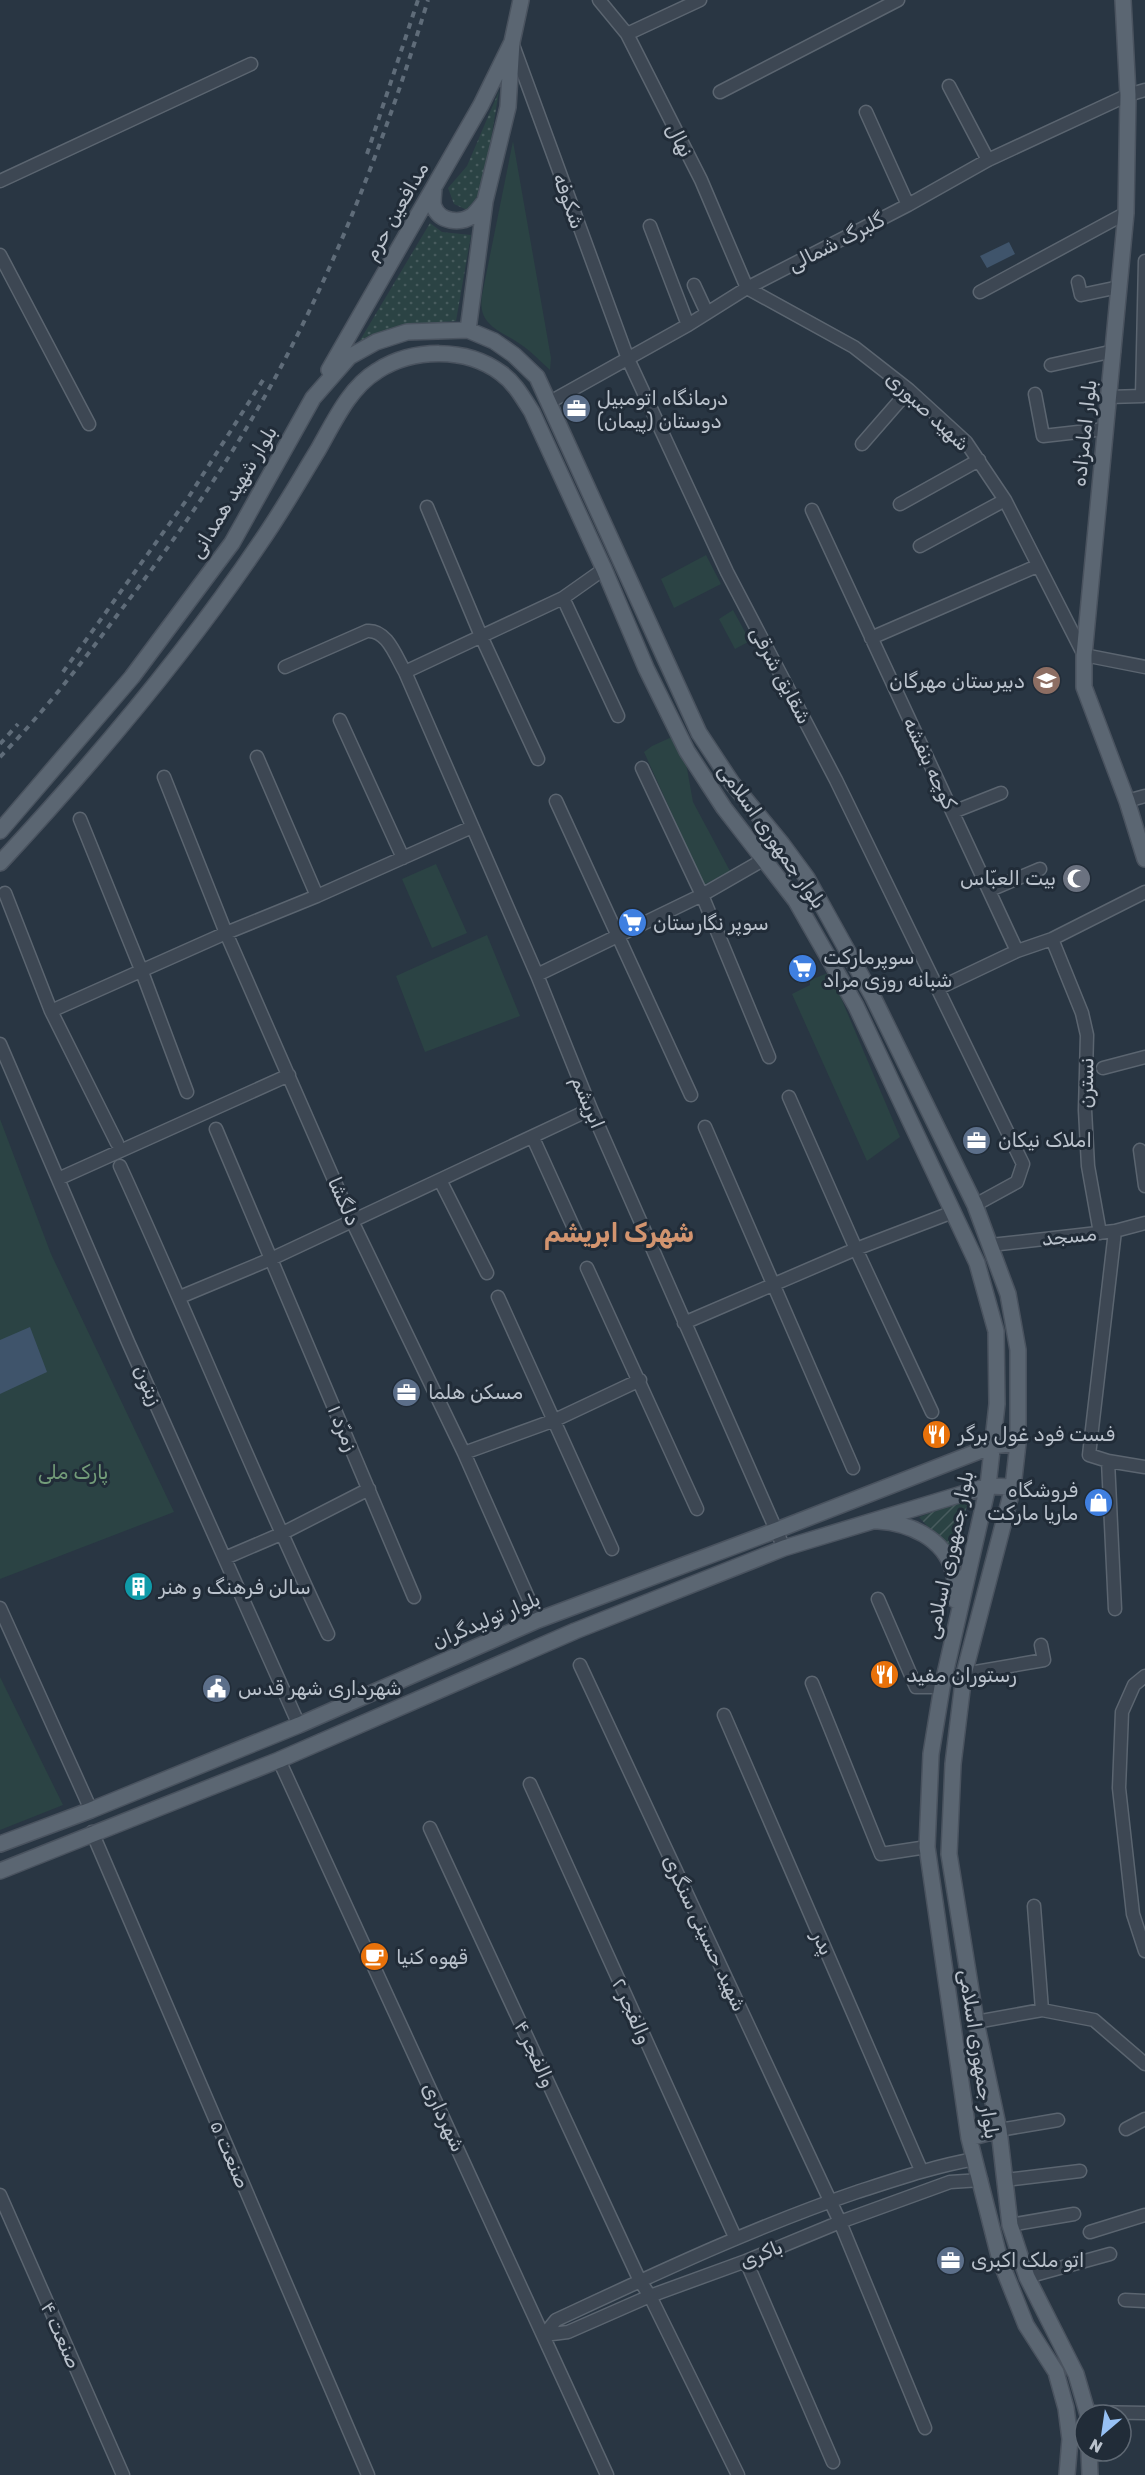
<svg xmlns="http://www.w3.org/2000/svg" width="1145" height="2475" font-family="Rubik,Cairo,sans-serif">
	<style>
		.grass { fill: url(#grass-dots) }
		.park { fill: #2b4344 }
		.garden { fill: url(#garden-furrows) }
		.water { fill: #3f546b }
		.lines { fill: none; stroke-linecap: round; stroke-linejoin: round }
		.minor-casing { stroke: #5b6570; stroke-width: 15 }
		.major-casing { stroke: #4a535f; stroke-width: 18 }
		.minor { stroke: #3d4753; stroke-width: 12 }
		.major { stroke: #5b6672; stroke-width: 15 }
		.rail { stroke: #5f6c79; stroke-width: 4; stroke-dasharray: 6 6; stroke-linecap: butt }
		.labels { text-anchor: middle; dominant-baseline: central; stroke-width: 6; stroke-linejoin: round; paint-order: stroke }
		.street-label { font-size: 20px; fill: #bac2cc; stroke: #212c38 }
		.poi-label { font-size: 20px; fill: #bac2cc; stroke: #212c38; text-anchor: start }
		.park-label { font-size: 20px; fill: #739c79; stroke: #212c38 }
		.district-label { font-size: 26px; font-weight: bold; fill: #d2946f; stroke: #212c38 }
	</style>
	<defs>
		<pattern id="grass-dots" width="8" height="8" patternUnits="userSpaceOnUse" patternTransform="scale(1.5)"><rect width="8" height="8" fill="#2b4344"/><path d="M2 2h.1M6 6h.1" fill="none" stroke="#485c5e" stroke-width="1.8" stroke-linecap="round"/></pattern>
		<pattern id="garden-furrows" width="10" height="10" patternUnits="userSpaceOnUse" patternTransform="scale(1.5)"><rect width="10" height="10" fill="#2b4344"/><path d="M-1 1l2-2M0 10L10 0M9 11l2-2" fill="none" stroke="#485c5e"/></pattern>
	</defs>
	<rect width="100%" height="100%" fill="#293643"/>
	<path class="grass" d="M 499,91 L 487,164 L 479,194 L 467,210 L 454,204 L 448,188 L 467,166 Z
		M 430,223 L 442,232 L 471,235 L 456,321 L 400,325 L 359,342 Z"/>
	<path class="park" d="M 513,141 L 551,358 L 550,370 C 540,361 531,351 520,344 C 500,330 477,326 482,295 Z
		M 706,555 L 721,584 L 674,608 L 661,579 Z
		M 733,610 L 750,641 L 735,649 L 719,619 Z
		M 674,736 L 686,763 L 693,802 L 730,871 L 704,885 L 644,752 L 652,746 Z
		M 436,864 L 467,933 L 432,948 L 402,879 Z
		M 487,935 L 520,1016 L 425,1052 L 396,976 Z
		M 830,972 L 900,1137 L 867,1161 L 792,994 L 810,985 L 810,980 Z
		M 0,1119 L 51,1254 L 174,1512 L 0,1579 Z
		M 0,1677 L 63,1805 L 0,1830 Z"/>
	<path class="garden" d="M 969,1499 L 953,1555 L 919,1517 Z"/>
	<path class="water" d="M 1009,242 L 1015,254 L 987,268 L 980,256 Z
		M 30,1327 L 47,1372 L 0,1394 L 0,1340 Z"/>
	<g class="lines">
		<defs>
			<path id="minor" d="M 599,0 L 627,34 L 701,180 L 747,288 L 854,347 L 909,390 L 966,442 L 1005,500 L 1084,655 L 1145,667
				M 627,34 L 700,0
				M 513,45 L 628,359 L 727,572 L 836,780 L 1023,1164 L 1017,1182 L 975,1205
				M 949,86 L 988,160
				M 720,92 L 898,0
				M 866,112 L 908,205
				M 0,181 L 251,64
				M 650,226 L 688,325
				M 0,255 L 89,424
				M 1078,282 L 1081,295 L 1119,287
				M 694,285 L 707,313
				M 980,292 L 1126,213
				M 1051,365 L 1114,351
				M 1035,394 L 1043,436 L 1105,429
				M 1108,397 L 1142,396 L 1145,261
				M 550,402 L 688,325 L 747,288 L 908,205 L 988,160 L 1128,95 L 1145,90
				M 862,444 L 909,390
				M 900,504 L 979,460
				M 427,507 L 481,636 L 538,759
				M 812,510 L 1017,951
				M 920,546 L 1005,500
				M 563,598 L 618,716
				M 871,638 L 1037,566
				M 285,667 L 367,631 C 387,629 396,657 405,672 L 537,975 L 591,1109 L 784,1548
				M 405,672 L 563,598 L 604,569
				M 340,720 L 403,858
				M 257,757 L 317,896
				M 642,768 L 702,895 L 769,1057
				M 164,777 L 226,933 L 352,1221 L 464,1453 L 538,1620
				M 556,801 L 691,1095
				M 1127,801 L 1145,796
				M 953,812 L 1001,793
				M 80,819 L 142,972 L 187,1092
				M 990,890 L 1040,869
				M 5,893 L 51,1011 L 117,1143
				M 1052,939 L 1082,1013 L 1087,1035 L 1085,1110 L 1088,1166 L 1100,1233
				M 537,975 L 702,895 L 763,860
				M 939,988 L 1017,951 L 1052,939 L 1145,892
				M 51,1011 L 226,933 L 317,896 L 472,827
				M 0,1044 L 128,1342 L 299,1725
				M 1103,1068 L 1145,1057
				M 789,1097 L 856,1249 L 932,1412
				M 705,1127 L 853,1468
				M 216,1129 L 414,1597
				M 533,1138 L 577,1235
				M 1140,1150 L 1145,1186
				M 120,1166 C 191,1321 255,1480 328,1634
				M 58,1179 L 289,1075
				M 440,1180 L 487,1273
				M 1115,1231 L 1089,1455 L 1108,1461 L 1145,1467
				M 991,1245 L 1115,1231 L 1145,1223
				M 587,1268 L 697,1509
				M 180,1297 L 271,1259 L 591,1109
				M 498,1297 L 612,1549
				M 684,1323 L 856,1249 L 953,1212
				M 464,1453 L 555,1420 L 640,1380
				M 1108,1461 L 1115,1609
				M 225,1558 L 281,1534 L 369,1489
				M 878,1599 L 916,1687 L 942,1687
				M 0,1608 L 91,1810
				M 580,1665 L 840,2222 L 925,2428
				M 964,1674 L 1044,1660 L 1041,1645
				M 1145,1676 L 1134,1685 L 1122,1712 L 1119,1788 L 1133,1914 L 1145,1951
				M 812,1683 L 881,1854 L 927,1847
				M 724,1715 L 921,2170
				M 279,1760 L 607,2475
				M 530,1784 L 735,2237
				M 430,1828 L 640,2281 L 650,2296 L 738,2475
				M 92,1832 L 368,2475
				M 1034,1906 L 1042,2010
				M 976,2022 L 1042,2010 L 1094,2020 L 1145,2064
				M 1126,2129 L 1145,2119
				M 999,2130 L 1058,2120
				M 1005,2180 L 1080,2171
				M 0,2195 L 123,2475
				M 1010,2225 L 1074,2214
				M 1090,2232 L 1145,2215
				M 746,2261 L 833,2462
				M 1027,2277 L 1110,2254
				M 1125,2300 L 1145,2301
				M 544,2335 L 556,2320 C 655,2274 754,2227 857,2192 C 897,2179 935,2166 975,2159
				M 544,2335 L 568,2332 L 650,2296 L 746,2261 L 840,2222 L 950,2182 L 981,2180
				M 1087,2412 L 1145,2413"/>
			<path id="major" d="M 1123,0 L 1128,95 L 1126,213 L 1084,655 L 1084,687 L 1127,801 L 1145,859
				M 434,187 C 434,193 432,202 434,207 C 440,222 460,224 472,216 C 477,212 481,206 485,201
				M 468,330 L 485,201 L 508,107 L 512,42 L 521,0
				M 329,370 L 481,105 L 512,42
				M 0,831 L 132,677 L 214,567 L 232,543 L 313,398 L 349,357 L 376,342 L 407,332 L 468,330 L 494,341 L 514,355 L 537,377 L 699,733 L 732,783 L 782,844 L 807,878 L 873,997 L 975,1205 L 1008,1294 L 1018,1350 L 1018,1443 L 1013,1487 L 964,1674 L 953,1764 L 949,1854 L 976,2022 L 999,2130 L 1010,2225 L 1027,2277 L 1076,2374 L 1088,2415
				M 0,863 C 94,762 183,657 260,543 C 281,513 299,481 318,450 C 334,422 349,388 377,371 C 413,348 466,347 501,373 C 515,383 523,398 532,412 L 604,569 L 646,668 L 687,751 L 724,808 L 796,901 L 856,1006 L 977,1263 L 996,1331 L 997,1404 L 988,1486 L 942,1687 L 931,1754 L 927,1847 L 969,2138 L 1000,2260 L 1026,2325 L 1056,2372 L 1066,2408 L 1070,2439 L 1067,2475
				M 878,1521 C 909,1523 944,1538 953,1571 C 956,1580 955,1591 955,1600
				M 0,1844 L 91,1810 L 299,1725 L 538,1620 L 777,1530 L 992,1446 L 1018,1443
				M 0,1871 L 279,1760 L 575,1631 L 784,1548 L 988,1486 L 1013,1487
				M 969,2138 L 999,2130
				M 1089,2451 L 1090,2475"/>
		</defs>
		<use href="#minor" class="minor-casing"/>
		<use href="#major" class="major-casing"/>
		<use href="#minor" class="minor"/>
		<use href="#major" class="major"/>
		<path class="rail" d="M 367,154 L 418,0
			M 63,672 L 188,498 L 265,377
			M 0,744 L 18,724
			M 0,757 C 43,713 81,664 118,614 C 173,543 225,468 269,389 C 337,266 387,134 428,0"/>
	</g>
	<defs>
		<symbol id="office-disc" viewBox="-11 -11 22 22"><circle r="9.5" fill="#5c6f8a" stroke="#212c38"/><path d="M-6-3h4V-5.5h4V-3h4V5H-6ZM-1-4.5V-3h2v-1.5ZM-6 0V1H6V0Z" fill="#fff"/></symbol>
		<symbol id="school-disc" viewBox="-11 -11 22 22"><circle r="9.5" fill="#8d6e63" stroke="#212c38"/><path d="M0-5L7-2L0 1L-7-2ZM-4 1L0 2.5L4 1V4Q0 6-4 4Z" fill="#fff"/></symbol>
		<symbol id="mosque-disc" viewBox="-11 -11 22 22"><circle r="9.5" fill="#6b7280" stroke="#212c38"/><path d="M3.5-4.9A6 6 0 1 0 3.5 4.9A5 5 0 1 1 3.5-4.9Z" fill="#fff"/></symbol>
		<symbol id="supermarket-disc" viewBox="-11 -11 22 22"><circle r="9.5" fill="#3f7fe0" stroke="#212c38"/><path d="M-6-5.5h2.5l.6 2H6L4.5 2H-2.5L-4.4-4H-6ZM-1.5 3.2a1.3 1.3 0 1 0 .1 0ZM3 3.2a1.3 1.3 0 1 0 .1 0Z" fill="#fff"/></symbol>
		<symbol id="restaurant-disc" viewBox="-11 -11 22 22"><circle r="9.5" fill="#e8710a" stroke="#212c38"/><path d="M-5-6h1v4h1v-4h1v4h1v-4h1v5L-1.5 .5V6h-2V.5L-5-1ZM5-6V6H3V1.5H1.5Q1.5-4 5-6Z" fill="#fff"/></symbol>
		<symbol id="shop-disc" viewBox="-11 -11 22 22"><circle r="9.5" fill="#3f7fe0" stroke="#212c38"/><path d="M-5-2.5h2.3a2.7 3.5 0 0 1 5.4 0H5L5.5 6h-11ZM-1.5-2.5h3a1.5 2.3 0 0 0-3 0Z" fill="#fff"/></symbol>
		<symbol id="building-disc" viewBox="-11 -11 22 22"><circle r="9.5" fill="#0f9aa8" stroke="#212c38"/><path d="M-4-6H4V6H1V3H-1V6H-4ZM-2.5-4.3h1.7v1.8h-1.7ZM.8-4.3h1.7v1.8H.8ZM-2.5-1h1.7V.8h-1.7ZM.8-1h1.7V.8H.8Z" fill="#fff"/></symbol>
		<symbol id="civic-disc" viewBox="-11 -11 22 22"><circle r="9.5" fill="#5c6f8a" stroke="#212c38"/><path d="M-.6-6.5H3V-4.5H.6V-3L4-1V1h2V6H-6V1h2V-1L-.6-3ZM-1.2 2.5V6h2.4V2.5Z" fill="#fff"/></symbol>
		<symbol id="cafe-disc" viewBox="-11 -11 22 22"><circle r="9.5" fill="#e8710a" stroke="#212c38"/><path d="M-5.5-4.5H6V0H3Q3 3.5 0 3.5H-2.5Q-5.5 3.5-5.5 0ZM3-3.2v2h1.7v-2ZM-6 4.5H4V6H-6Z" fill="#fff"/></symbol>
	</defs>
	<g fill-rule="evenodd">
		<use href="#office-disc" x="560" y="392" width="33" height="33"/>
		<use href="#school-disc" x="1030" y="664" width="33" height="33"/>
		<use href="#mosque-disc" x="1060" y="862" width="33" height="33"/>
		<use href="#supermarket-disc" x="616" y="906" width="33" height="33"/>
		<use href="#supermarket-disc" x="786" y="952" width="33" height="33"/>
		<use href="#office-disc" x="960" y="1124" width="33" height="33"/>
		<use href="#office-disc" x="390" y="1376" width="33" height="33"/>
		<use href="#restaurant-disc" x="920" y="1418" width="33" height="33"/>
		<use href="#shop-disc" x="1082" y="1486" width="33" height="33"/>
		<use href="#building-disc" x="122" y="1570" width="33" height="33"/>
		<use href="#restaurant-disc" x="868" y="1658" width="33" height="33"/>
		<use href="#civic-disc" x="200" y="1672" width="33" height="33"/>
		<use href="#cafe-disc" x="358" y="1940" width="33" height="33"/>
		<use href="#office-disc" x="934" y="2244" width="33" height="33"/>
	</g>
	<g class="labels">
		<g class="street-label">
			<text transform="translate(680 140) rotate(63)">نهال</text>
			<text transform="translate(569 201) rotate(70)">شکوفه</text>
			<text transform="translate(396 211) rotate(-60)">مدافعین حرم</text>
			<text transform="translate(836 242) rotate(-27)">گلبرگ شمالی</text>
			<text transform="translate(928 411) rotate(43)">شهید صبوری</text>
			<text transform="translate(1084 433) rotate(-84)">بلوار امامزاده</text>
			<text transform="translate(233 492) rotate(-59)">بلوار شهید همدانی</text>
			<text transform="translate(781 675) rotate(62)">شقایق شرقی</text>
			<text transform="translate(930 763) rotate(65)">کوچه بنفشه</text>
			<text transform="translate(772 836) rotate(55)">بلوار جمهوری اسلامی</text>
			<text transform="translate(1086 1083) rotate(-89)">نسترن</text>
			<text transform="translate(588 1102) rotate(67)">ابریشم</text>
			<text transform="translate(344 1201) rotate(66)">دلگشا</text>
			<text transform="translate(1069 1236) rotate(-6)">مسجد</text>
			<text transform="translate(148 1385) rotate(66)">زیتون</text>
			<text transform="translate(343 1428) rotate(67)">زمرّد ۱</text>
			<text transform="translate(949 1555) rotate(-78)">بلوار جمهوری اسلامی</text>
			<text transform="translate(486 1620) rotate(-23)">بلوار تولیدگران</text>
			<text transform="translate(705 1933) rotate(65)">شهید حسینی سنگری</text>
			<text transform="translate(823 1943) rotate(67)">پدر</text>
			<text transform="translate(632 2011) rotate(66)">والفجر ۲</text>
			<text transform="translate(535 2054) rotate(65)">والفجر ۴</text>
			<text transform="translate(979 2054) rotate(81)">بلوار جمهوری اسلامی</text>
			<text transform="translate(444 2117) rotate(65)">شهرداری</text>
			<text transform="translate(230 2154) rotate(67)">صنعت ۵</text>
			<text transform="translate(761 2254) rotate(-22)">باکری</text>
			<text transform="translate(61 2335) rotate(66)">صنعت ۴</text>
		</g>
		<g class="poi-label">
			<text x="597" y="398">درمانگاه اتومبیل<tspan x="597" dy="23">دوستان (پیمان)</tspan></text>
			<text x="1025" y="681" text-anchor="end">دبیرستان مهرگان</text>
			<text x="1056" y="878" text-anchor="end">بیت العبّاس</text>
			<text x="653" y="923">سوپر نگارستان</text>
			<text x="823" y="957">سوپرمارکت<tspan x="823" dy="23">شبانه روزی مراد</tspan></text>
			<text x="998" y="1140">املاک نیکان</text>
			<text x="428" y="1392">مسکن هلما</text>
			<text x="958" y="1434">فست فود غول برگر</text>
			<text x="1078" y="1490" text-anchor="end">فروشگاه<tspan x="1078" dy="23">ماریا مارکت</tspan></text>
			<text x="159" y="1587">سالن فرهنگ و هنر</text>
			<text x="906" y="1675">رستوران مفید</text>
			<text x="238" y="1688">شهرداری شهر قدس</text>
			<text x="396" y="1957">قهوه کنیا</text>
			<text x="971" y="2260">اتو ملک اکبری</text>
		</g>
		<g class="park-label">
			<text x="73" y="1472">پارک ملی</text>
		</g>
		<g class="district-label">
			<text x="619" y="1233">شهرک ابریشم</text>
		</g>
	</g>
	<g transform="translate(1103 2433) rotate(209)"><circle r="28" fill="#212c38" stroke="#5e6873" stroke-width="1.5"/>
	<path d="M0-4.5L10 22L0 15L-10 22Z" fill="#97c1f4"/>
	<text y="-9" font-size="16" font-weight="bold" text-anchor="middle" fill="#bac2cc">N</text>
	</g>
</svg>
